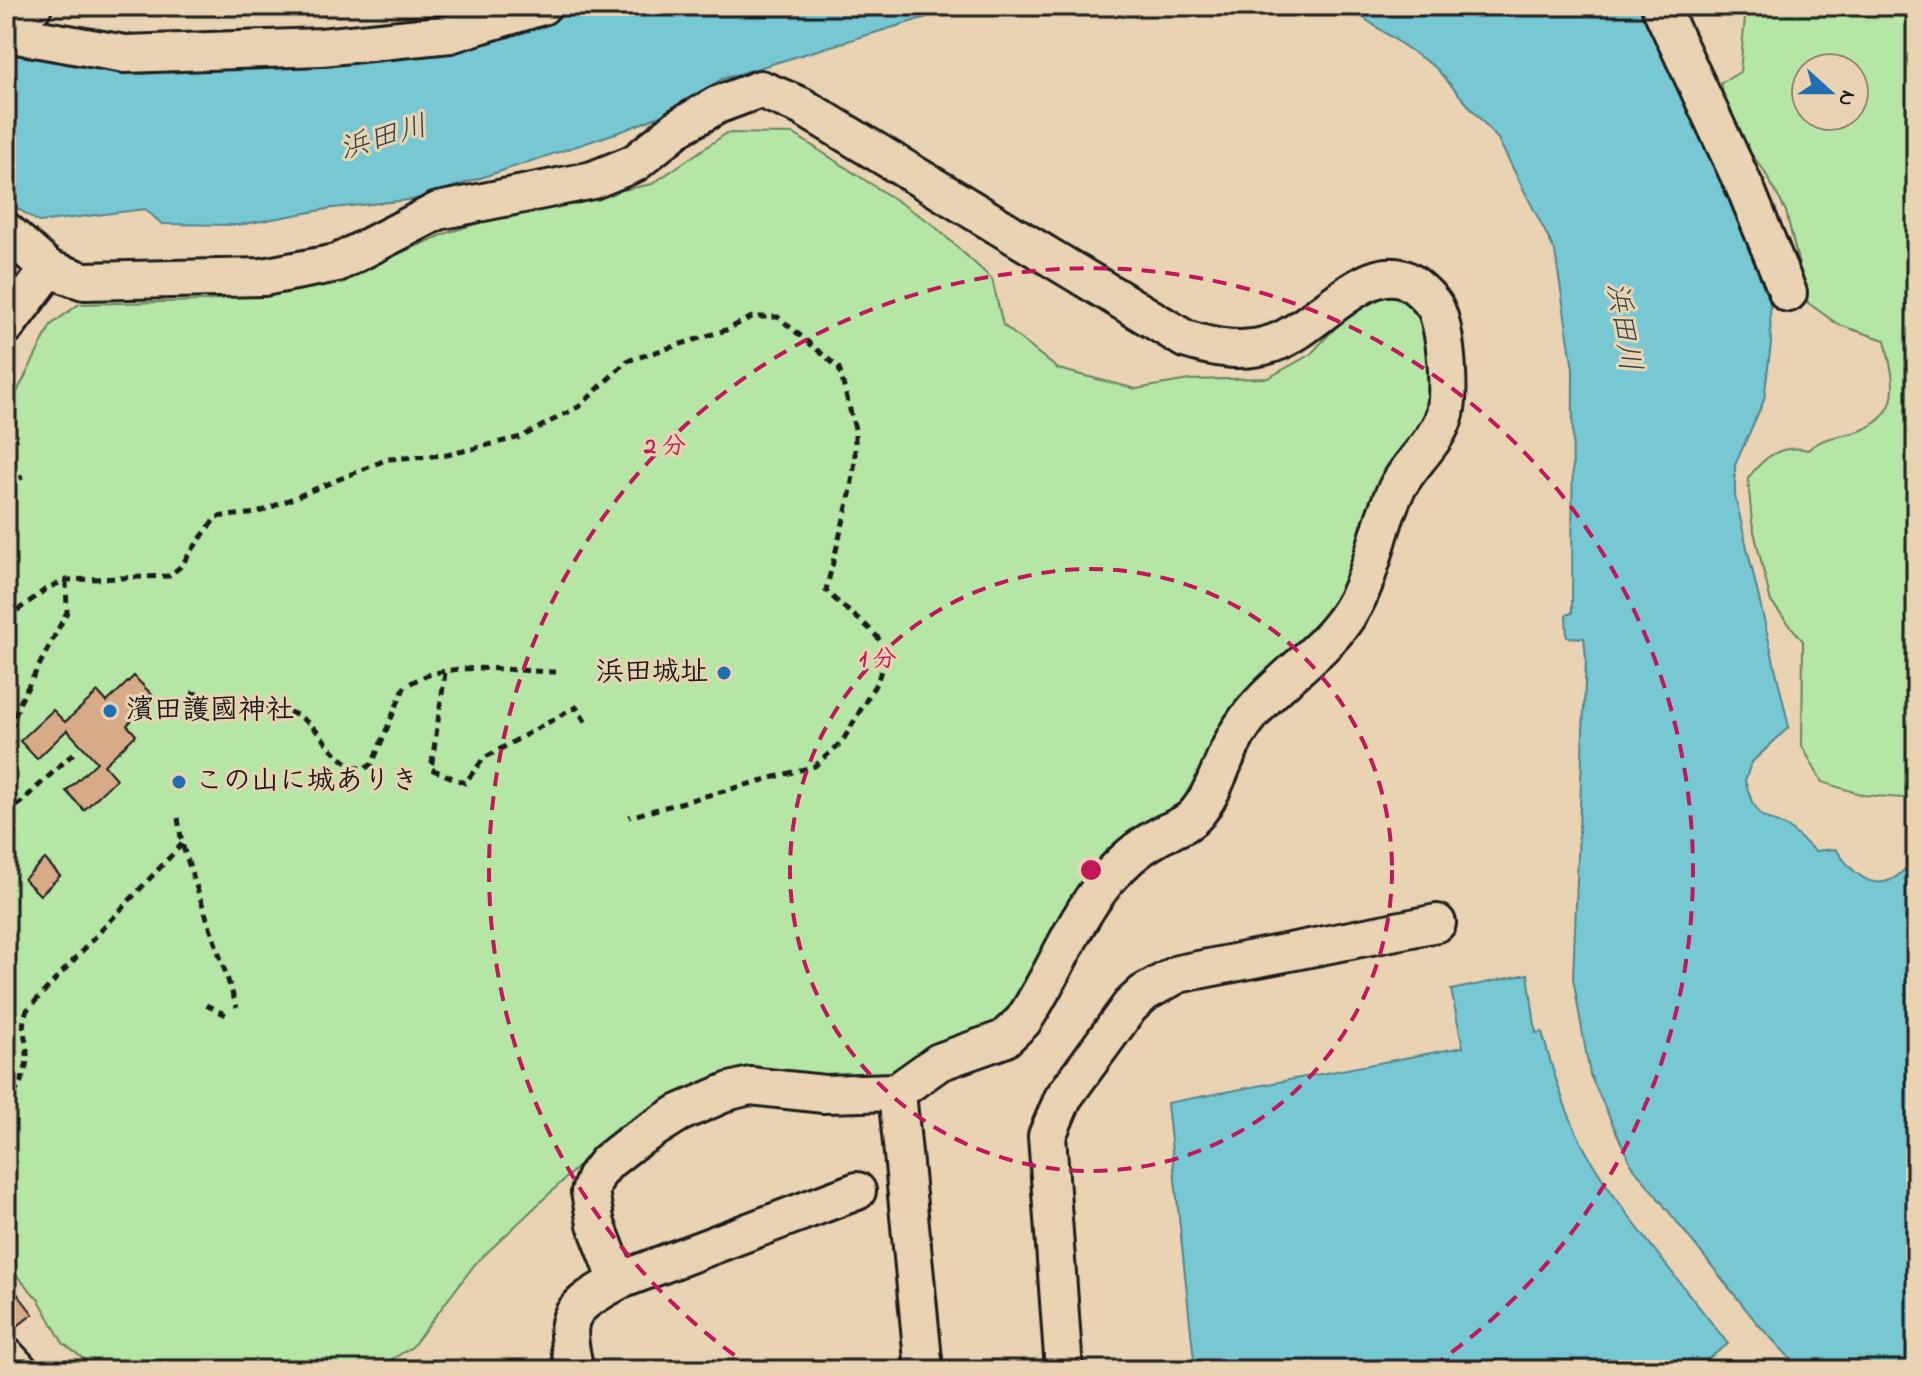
<svg xmlns="http://www.w3.org/2000/svg" width="1922" height="1376" font-family="'Indie Flower','Klee One',sans-serif">
	<style>
		.green { fill: #b5e6a6; stroke: #688161; stroke-width: 2; fill-rule: evenodd }
		.water { fill: #78c8d4; stroke: #53838a; stroke-width: 2 }
		.building { fill: #d7aa88; stroke: #1c1c1c; stroke-width: 2 }
		.lines { fill: none; stroke-linecap: round; stroke-linejoin: round }
		.minor-casing { stroke: #1c1c1c; stroke-width: 42 }
		.path { stroke: #1c1c1c; stroke-width: 5; stroke-dasharray: 8 6; stroke-linecap: butt }
		.minor { stroke: #e9d3b2; stroke-width: 36 }
		.ring { fill: none; stroke: #c2185b; stroke-width: 4; stroke-dasharray: 14 10 }
		.poi-dot { fill: #1f6fb2; stroke: #e9d3b2; stroke-width: 3 }
		.labels { text-anchor: middle; dominant-baseline: central; stroke-width: 6; stroke-linejoin: round; paint-order: stroke }
		.poi-label { font-size: 28px; font-weight: bold; fill: #1c1c1c; stroke: #e9d3b2; text-anchor: start }
		.water-label { font-size: 30px; font-style: italic; fill: #33474a; stroke: #e9d3b2 }
		.centre { fill: #c2185b; stroke: #e9d3b2; stroke-width: 4 }
		.ring-label { font-size: 24px; text-anchor: middle; font-weight: bold; fill: #c2185b; stroke: #e9d3b2; stroke-width: 6; stroke-linejoin: round; paint-order: stroke }
	</style>
	<rect width="100%" height="100%" fill="#e9d3b2"/>
	<filter id="ink" filterUnits="userSpaceOnUse"><feTurbulence type="fractalNoise" baseFrequency=".0125" numOctaves="2"/><feDisplacementMap in="SourceGraphic" scale="16" xChannelSelector="R" yChannelSelector="G"/><feConvolveMatrix kernelMatrix="1 2 1 2 8 2 1 2 1" color-interpolation-filters="sRGB"/></filter>
	<g filter="url(#ink)">
		<path class="green" d="M 1746,6 L 1916,6 L 1916,799 L 1863,795 L 1822,782 L 1802,746 L 1803,641 L 1771,602 L 1752,523 L 1748,478 C 1764,457 1780,444 1808,450 C 1825,435 1840,438 1860,431 C 1906,412 1893,378 1885,340 L 1839,325 L 1808,303 L 1786,211 L 1763,169 L 1729,125 L 1721,83 L 1740,72 ZM 1806,68 L 1854,68 L 1854,116 L 1806,116 Z
			M 727,133 L 794,134 L 931,223 L 992,279 L 1003,325 L 1058,369 L 1136,389 L 1189,380 L 1268,378 L 1311,354 L 1367,293 L 1404,296 L 1419,312 L 1428,336 L 1432,401 L 1356,571 L 1322,623 L 1202,787 L 1017,1013 L 900,1076 L 810,1085 L 612,1141 L 587,1158 L 475,1264 L 412,1347 L 374,1370 L 130,1370 L 89,1363 L 63,1343 L 39,1300 L 6,1264 L 6,406 L 11,404 L 51,325 L 79,304 L 205,301 L 329,284 L 447,233 L 507,214 L 652,184 Z"/>
		<path class="water" d="M 591,6 L 963,6 L 722,79 L 665,114 L 622,131 L 417,199 L 333,208 L 239,225 L 162,224 L 145,209 L 39,222 L 6,201 L 6,49 L 142,74 L 428,56 L 512,35 Z
			M 1317,6 L 1640,6 L 1769,273 L 1771,343 L 1764,400 L 1735,465 L 1735,496 L 1789,727 L 1751,763 L 1745,781 L 1752,802 L 1762,816 L 1789,828 L 1815,851 L 1836,849 C 1861,887 1889,898 1916,854 L 1916,1022 L 1910,1029 L 1911,1054 L 1916,1059 L 1916,1370 L 1801,1370 L 1757,1323 L 1631,1164 L 1590,1075 L 1573,978 L 1586,658 L 1584,638 L 1567,637 L 1566,615 L 1572,613 L 1573,369 L 1555,251 L 1498,139 L 1436,68 L 1362,17 Z
			M 1528,974 L 1536,1033 L 1542,1032 C 1556,1083 1572,1134 1602,1178 C 1640,1235 1686,1289 1728,1344 L 1693,1370 L 1195,1370 L 1167,1103 L 1463,1047 L 1451,990 Z"/>
		<path class="building" d="M 134,676 L 155,698 L 127,725 L 136,735 L 104,765 L 116,779 L 84,810 L 66,791 L 97,762 L 67,730 L 37,759 L 20,741 L 53,710 L 65,722 L 98,692 L 107,702 Z
			M 45,859 L 60,876 L 40,895 L 24,879 Z
			M 6,1279 L 33,1314 L 6,1335 Z"/>
		<g class="lines">
			<defs>
				<path id="minor" d="M 1660,6 L 1747,192 L 1788,293
					M 6,9 L 33,6
					M 6,33 L 125,54 L 321,47 L 450,34 L 542,6
					M 6,231 L 49,269 L 84,281 L 263,277 L 337,263 L 438,211 L 593,180 L 635,163 L 679,127 L 717,105 L 760,89 L 801,106 L 1185,339 C 1213,348 1244,354 1274,343 C 1315,329 1363,264 1404,279 C 1414,283 1429,297 1435,307 C 1446,327 1452,399 1443,420 C 1433,446 1408,465 1396,490 C 1375,531 1373,581 1345,619 C 1316,660 1269,685 1241,728 C 1223,754 1217,789 1197,813 C 1186,827 1170,829 1156,838 C 1136,849 1120,864 1106,881 C 1073,921 1052,978 1023,1021 L 1004,1039 L 939,1062 L 897,1092 L 824,1094 L 750,1086 L 730,1091 L 679,1113 L 631,1143 L 607,1162 L 596,1176 L 590,1192 L 596,1224 L 618,1281
					M 6,326 L 49,269
					M 897,1092 L 924,1370
					M 6,1356 L 19,1370
					M 575,1370 C 561,1314 570,1308 618,1281 L 857,1191
					M 1064,1370 L 1047,1136 L 1063,1098 L 1130,1006 L 1144,993 L 1178,974 L 1437,923"/>
			</defs>
			<use href="#minor" class="minor-casing"/>
			<path class="path" d="M 6,482 L 23,477
				M 6,619 L 46,589 L 66,580 L 169,576 L 180,567 L 216,517 L 257,513 L 388,459 L 447,455 L 521,437 L 580,406 L 627,361 L 726,330 L 752,317 L 778,317 L 839,368 L 855,429 L 855,461 L 850,495 L 826,590 C 846,613 872,624 887,651 L 878,680 L 842,742 L 815,766 L 629,817
				M 445,673 L 431,769 L 465,783 L 484,758 L 576,707 L 586,723
				M 191,693 L 280,708
				M 289,712 C 323,723 331,765 364,769 L 372,764 L 404,688 C 442,657 513,672 559,672
				M 6,743 L 19,704 L 67,612 L 66,580
				M 6,816 L 77,750
				M 178,818 L 182,844 L 237,1007
				M 206,1005 L 226,1015
				M 6,1107 C 16,1091 28,1074 27,1054 C 27,1036 19,1028 27,1010 L 182,844"/>
			<use href="#minor" class="minor"/>
		</g>
	</g>
	<g class="ring">
		<circle cx="1091" cy="870" r="301"/>
		<path d="M754 1369A602 602 0 1 1 1428 1369"/>
	</g>
	<g class="poi-dot">
		<circle cx="724" cy="673" r="8"/>
		<circle cx="110" cy="711" r="8"/>
		<circle cx="179" cy="782" r="8"/>
	</g>
	<g class="labels">
		<g class="poi-label">
			<text x="708" y="673" text-anchor="end">浜田城址</text>
			<text x="126" y="711">濱田護國神社</text>
			<text x="195" y="782">この山に城ありき</text>
		</g>
		<g class="water-label">
			<text transform="translate(384 139) rotate(-16)">浜田川</text>
			<text transform="translate(1622 327) rotate(81)">浜田川</text>
		</g>
	</g>
	<circle cx="1091" cy="870" r="12" class="centre"/>
	<g class="ring-label">
		<text x="665" y="453">2 分</text>
		<text x="878" y="666">1 分</text>
	</g>
	<rect width="1922" height="1376" fill="none" stroke="#e9d3b2" stroke-width="32"/>
	<rect x="16" y="16" width="1890" height="1344" fill="none" stroke="#1c1c1c" stroke-width="3" filter="url(#ink)"/>
	<g transform="translate(1830 92) rotate(111)"><circle r="38" fill="#e9d3b2" stroke="#978a76" stroke-width="2"/>
	<path d="M0-6L14 30L0 20L-14 30Z" fill="#1f6fb2"/>
	<text y="-12" font-size="22" font-weight="bold" text-anchor="middle" fill="#1c1c1c">N</text>
	</g>
</svg>
